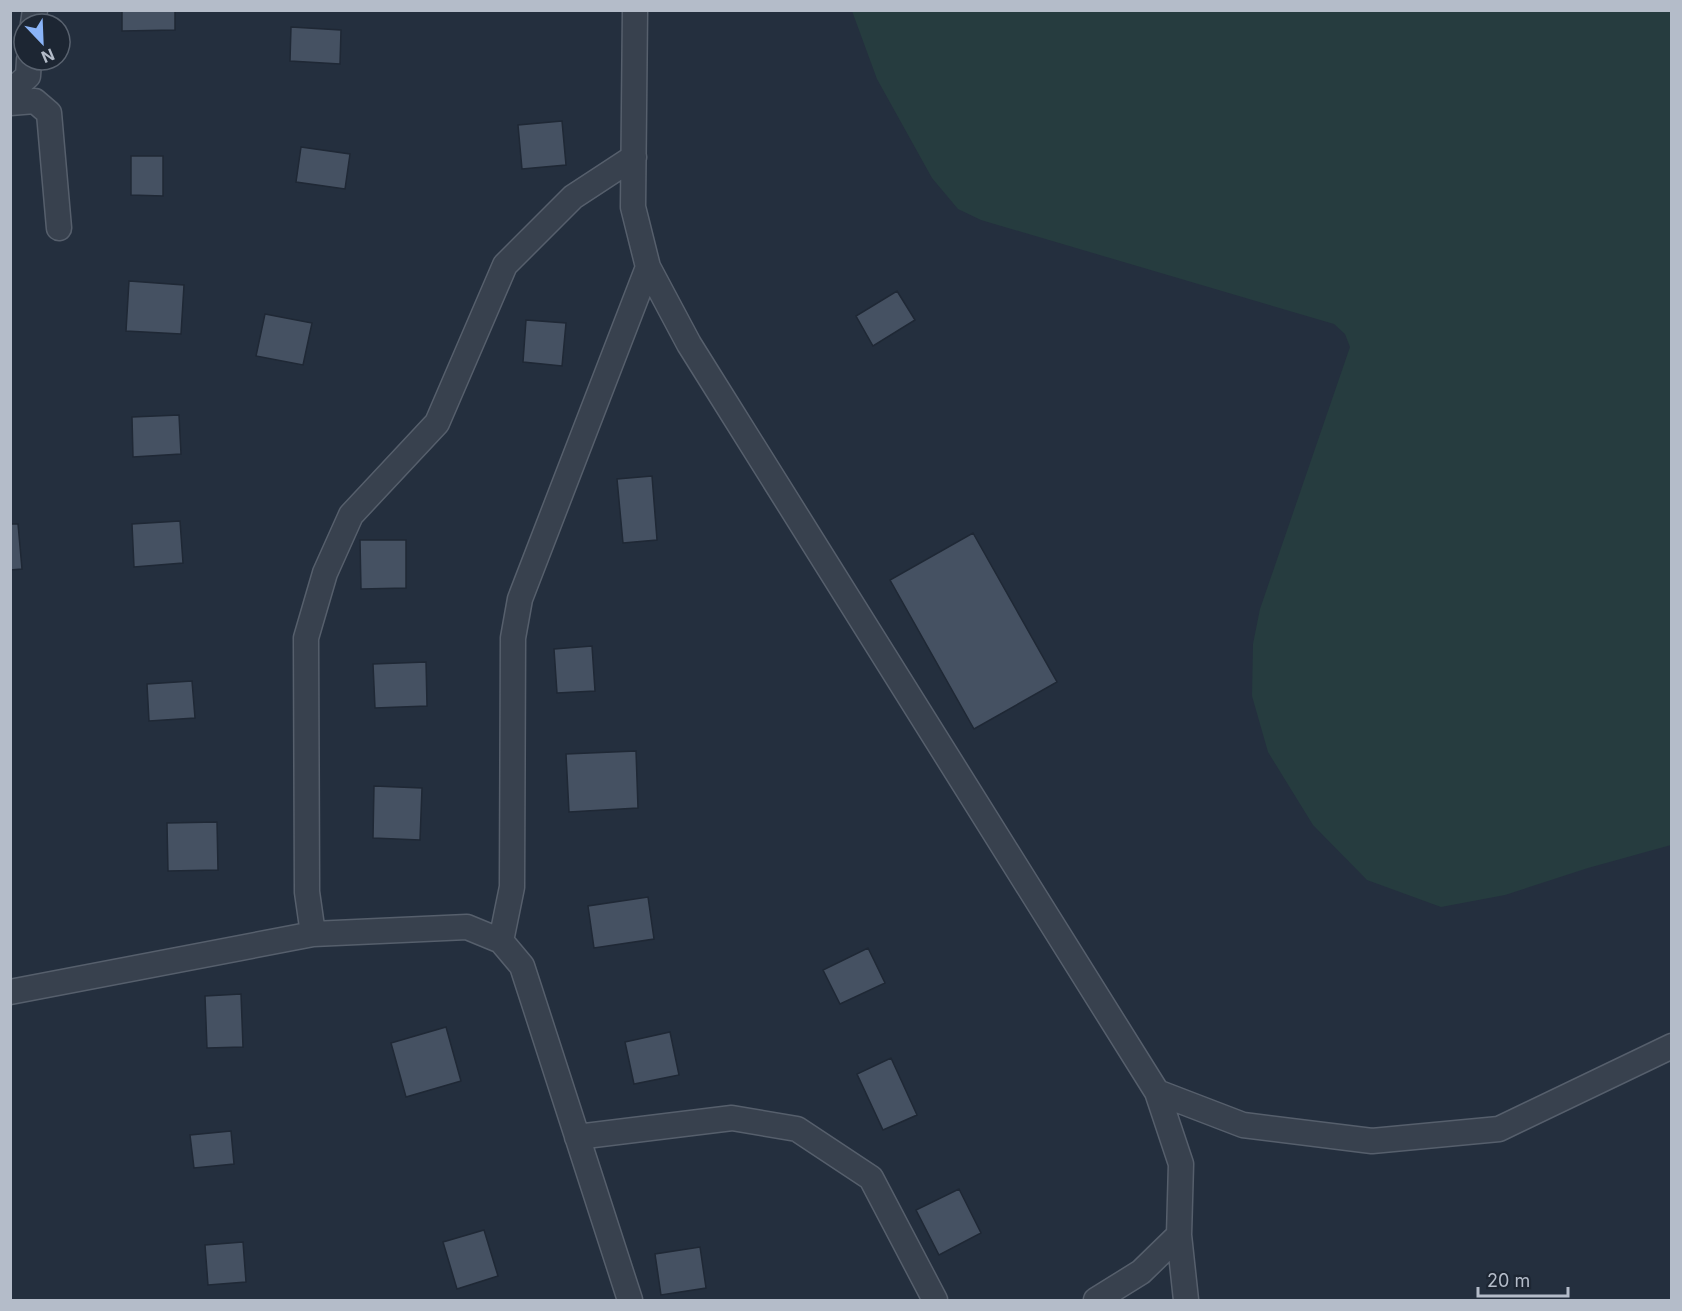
<svg xmlns="http://www.w3.org/2000/svg" width="1682" height="1311" font-family="Inter,sans-serif">
	<style>
		.green { fill: #263c3f }
		.building { fill: #455162; stroke: #1f2835; stroke-width: 1.5 }
		.lines { fill: none; stroke-linecap: round; stroke-linejoin: round }
		.street-casing { stroke: #565f6c; stroke-width: 27 }
		.street { stroke: #38414e; stroke-width: 24 }
	</style>
	<rect width="100%" height="100%" fill="#242f3e"/>
	<path class="green" d="M 852,11 L 1671,11 L 1671,845 L 1588,868 L 1505,895 L 1441,907 L 1367,880 L 1313,825 L 1268,752 L 1252,696 L 1253,644 L 1260,609 L 1350,347 L 1345,334 L 1334,324 L 981,220 L 958,209 L 932,178 L 877,79 Z"/>
	<path class="building" d="M 122,10 L 175,10 L 175,30 L 122,31 Z
		M 291,27 L 341,30 L 340,64 L 290,61 Z
		M 562,121 L 566,165 L 522,169 L 518,125 Z
		M 301,147 L 350,154 L 345,189 L 296,182 Z
		M 131,156 L 163,156 L 163,196 L 131,195 Z
		M 129,281 L 184,285 L 181,334 L 126,331 Z
		M 897,291 L 915,320 L 873,346 L 856,316 Z
		M 265,314 L 312,323 L 303,365 L 256,356 Z
		M 526,320 L 566,323 L 562,366 L 523,362 Z
		M 179,415 L 181,454 L 133,457 L 132,417 Z
		M 652,476 L 657,540 L 623,543 L 617,479 Z
		M 180,521 L 183,563 L 134,567 L 132,524 Z
		M 10,524 L 18,524 L 22,569 L 10,570 Z
		M 973,533 L 1057,682 L 974,729 L 890,580 Z
		M 360,540 L 406,540 L 406,588 L 361,589 Z
		M 592,646 L 595,691 L 557,693 L 554,649 Z
		M 426,662 L 427,706 L 375,708 L 373,664 Z
		M 192,681 L 195,718 L 149,721 L 147,684 Z
		M 636,751 L 638,808 L 569,812 L 566,754 Z
		M 374,786 L 422,788 L 420,840 L 373,838 Z
		M 217,822 L 218,870 L 168,871 L 167,823 Z
		M 648,897 L 654,939 L 594,948 L 588,906 Z
		M 868,948 L 885,983 L 840,1004 L 823,970 Z
		M 241,994 L 243,1047 L 207,1048 L 205,996 Z
		M 446,1027 L 461,1081 L 406,1097 L 391,1043 Z
		M 670,1032 L 679,1075 L 634,1084 L 625,1042 Z
		M 891,1058 L 917,1115 L 883,1130 L 857,1074 Z
		M 231,1131 L 234,1164 L 194,1168 L 190,1135 Z
		M 959,1189 L 981,1233 L 939,1255 L 916,1210 Z
		M 484,1230 L 498,1276 L 457,1289 L 443,1242 Z
		M 243,1242 L 246,1282 L 208,1285 L 205,1245 Z
		M 700,1247 L 706,1288 L 661,1295 L 655,1254 Z"/>
	<g class="lines">
		<defs>
			<path id="street" d="M 635,10 L 633,207 L 648,267 L 689,344 L 1157,1092 L 1181,1164 L 1179,1235 L 1186,1300
				M 33,24 L 35,10
				M 10,92 L 28,76 L 29,60
				M 10,103 L 35,101 L 49,113 L 59,228
				M 313,934 L 307,892 L 306,638 L 325,573 L 351,515 L 437,423 L 505,265 L 573,197 L 634,157
				M 501,941 L 512,887 L 513,638 L 520,599 L 648,267
				M 10,992 L 313,934 L 467,927 L 501,941 L 522,966 L 630,1300
				M 1157,1092 L 1243,1125 L 1372,1141 L 1499,1129 L 1672,1046
				M 577,1137 L 732,1118 L 797,1129 L 871,1178 L 935,1300
				M 1096,1300 L 1141,1272 L 1179,1235"/>
		</defs>
		<use href="#street" class="street-casing"/>
		<use href="#street" class="street"/>
	</g>
	<rect width="1682" height="1311" fill="none" stroke="#b4bcc9" stroke-width="24"/>
	<g transform="translate(42 42) rotate(157)"><circle r="28" fill="#1d2633" stroke="#59626f" stroke-width="1.5"/>
	<path d="M0-4.5L10 22L0 15L-10 22Z" fill="#8ab4f8"/>
	<text y="-9" font-size="16" font-weight="bold" text-anchor="middle" fill="#b4bcc9">N</text>
	</g>
	<path d="M1478 1287v9h90v-9" fill="none" stroke="#b4bcc9" stroke-width="3"/>
	<text x="1487" y="1287" font-size="18" fill="#b4bcc9" stroke="#1d2633" stroke-width="4.5" paint-order="stroke">20 m</text>
</svg>
